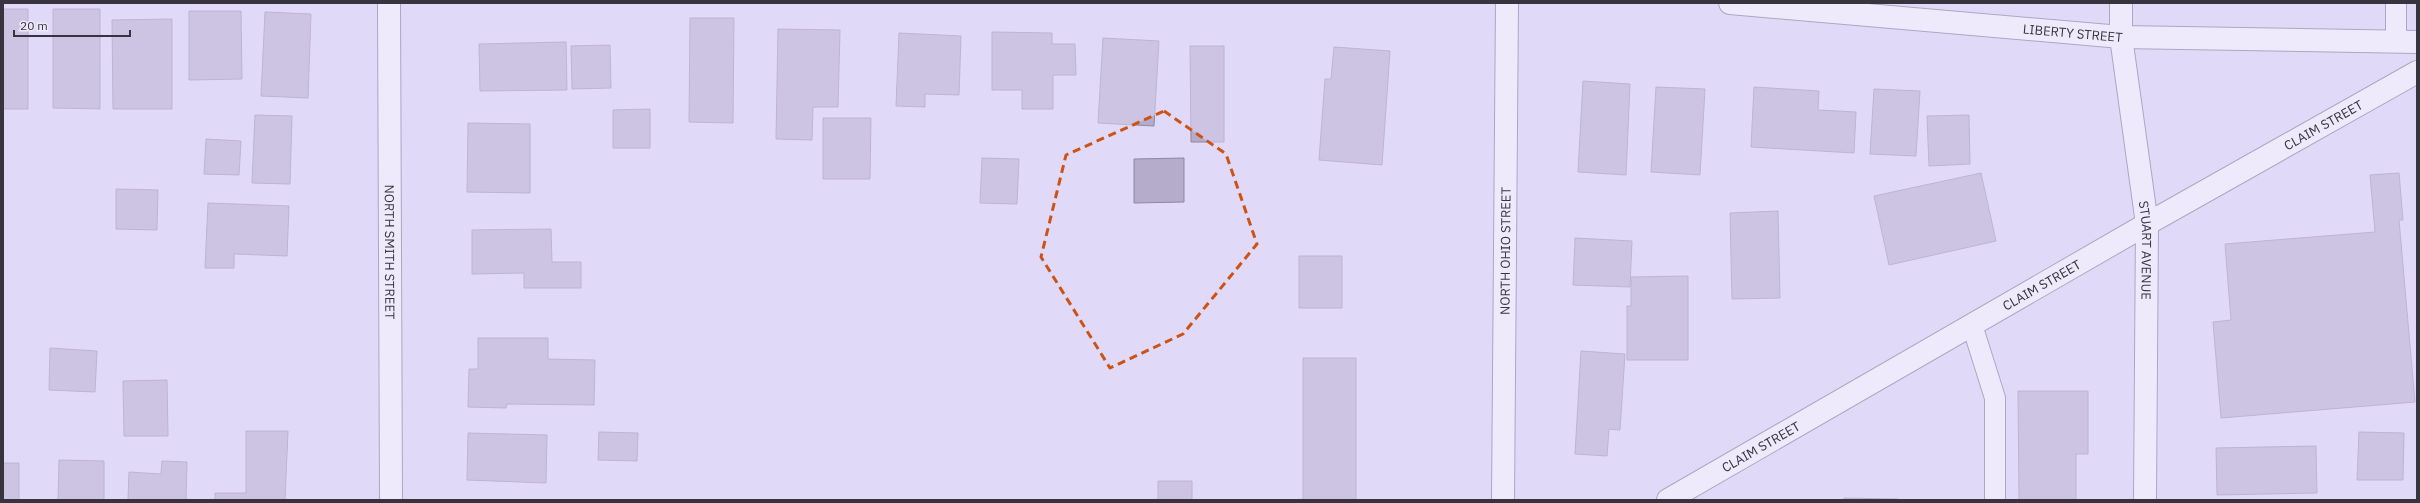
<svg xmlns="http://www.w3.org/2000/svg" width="2420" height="503" font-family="'IBM Plex Sans',sans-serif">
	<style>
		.building { fill: #b4acca; stroke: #8f88a4 }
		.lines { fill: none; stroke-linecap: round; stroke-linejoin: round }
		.service-casing { stroke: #6f6883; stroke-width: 22 }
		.minor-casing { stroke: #6f6883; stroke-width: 24 }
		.service { stroke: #fff; stroke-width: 20 }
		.minor { stroke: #fff; stroke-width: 22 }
		.marked { fill: none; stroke: #cd5314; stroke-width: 3; stroke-dasharray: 8 5; stroke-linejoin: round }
		.labels { text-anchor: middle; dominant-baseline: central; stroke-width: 3.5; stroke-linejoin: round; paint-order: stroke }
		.street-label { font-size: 13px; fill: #37333f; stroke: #ede8fb }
	</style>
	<rect width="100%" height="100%" fill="#e1d9f8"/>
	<path class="building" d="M 3,9 L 28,9 L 28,109 L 3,109 Z
		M 53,9 L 100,9 L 100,109 L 53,108 Z
		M 189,11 L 241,11 L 242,79 L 189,80 Z
		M 265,12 L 311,14 L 308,98 L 261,96 Z
		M 690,18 L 734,18 L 733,123 L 689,122 Z
		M 172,19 L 172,109 L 113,109 L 112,20 Z
		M 778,29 L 840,30 L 838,107 L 813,107 L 812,140 L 776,139 Z
		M 992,32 L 1052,33 L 1052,44 L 1075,44 L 1076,75 L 1053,75 L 1053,109 L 1022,109 L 1022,90 L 992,90 Z
		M 899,33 L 961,36 L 959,95 L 925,94 L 925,107 L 896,106 Z
		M 1103,38 L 1159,41 L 1154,126 L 1098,123 Z
		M 566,42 L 567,90 L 480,91 L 479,44 Z
		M 610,45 L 611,88 L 572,89 L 571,46 Z
		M 1190,46 L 1224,46 L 1224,142 L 1191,142 Z
		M 1334,47 L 1390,51 L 1382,165 L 1319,160 L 1325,79 L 1331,79 Z
		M 1583,81 L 1630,84 L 1626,175 L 1578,172 Z
		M 1656,87 L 1705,89 L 1700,175 L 1651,172 Z
		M 1754,87 L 1819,91 L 1818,110 L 1856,112 L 1854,153 L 1751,147 Z
		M 1874,89 L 1920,91 L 1916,156 L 1870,154 Z
		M 650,109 L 650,148 L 613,148 L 613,110 Z
		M 255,115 L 292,116 L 290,184 L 252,183 Z
		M 1969,115 L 1970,164 L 1929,166 L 1927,116 Z
		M 823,118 L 871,118 L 870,179 L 823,179 Z
		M 468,123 L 530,124 L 530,193 L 467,192 Z
		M 206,139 L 241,141 L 239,175 L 204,174 Z
		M 982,158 L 1019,159 L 1017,204 L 980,203 Z
		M 1184,158 L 1184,202 L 1134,203 L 1134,159 Z
		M 1981,173 L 1996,241 L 1889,265 L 1874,196 Z
		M 2399,173 L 2403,220 L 2399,220 L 2415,402 L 2221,418 L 2213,322 L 2231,320 L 2225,244 L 2375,232 L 2370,175 Z
		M 116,189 L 158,190 L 157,230 L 116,229 Z
		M 208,203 L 289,206 L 287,256 L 234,254 L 234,268 L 205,268 Z
		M 1778,211 L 1780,298 L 1732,299 L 1730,213 Z
		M 551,229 L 552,262 L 581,262 L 581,288 L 524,288 L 524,273 L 472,274 L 472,230 Z
		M 1575,238 L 1632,241 L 1630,287 L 1573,285 Z
		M 1299,256 L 1342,256 L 1342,308 L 1299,308 Z
		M 1688,276 L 1688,360 L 1627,360 L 1627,306 L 1631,306 L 1631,277 Z
		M 478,338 L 548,338 L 548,359 L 595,360 L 594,405 L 507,404 L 506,408 L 468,407 L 469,369 L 478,369 Z
		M 50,348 L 97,351 L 95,392 L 49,390 Z
		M 1581,351 L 1625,354 L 1620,430 L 1609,429 L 1607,456 L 1575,454 Z
		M 1303,358 L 1356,358 L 1356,500 L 1303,500 Z
		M 167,380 L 168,436 L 124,436 L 123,381 Z
		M 2018,391 L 2088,391 L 2088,454 L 2076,454 L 2076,500 L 2019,500 Z
		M 246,431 L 288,431 L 285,500 L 215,500 L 215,493 L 246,493 Z
		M 599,432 L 638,433 L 637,461 L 598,460 Z
		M 2359,432 L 2404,433 L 2403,480 L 2357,480 Z
		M 468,433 L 547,435 L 546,483 L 467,480 Z
		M 2316,446 L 2317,493 L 2217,495 L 2216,448 Z
		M 59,460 L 104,461 L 104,500 L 58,500 Z
		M 162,461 L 187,462 L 186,500 L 128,500 L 129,472 L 161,474 Z
		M 3,463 L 19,463 L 19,500 L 3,500 Z
		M 1158,481 L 1192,481 L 1192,500 L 1158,500 Z
		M 1844,498 L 1898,499 L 1898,500 L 1844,500 Z"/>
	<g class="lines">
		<defs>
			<path id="service" d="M 2396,41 L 2396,3
				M 1972,325 L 1995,398 L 1995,500"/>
			<g id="minor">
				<path id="s1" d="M 389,3 L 391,500"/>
				<path id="s2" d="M 1730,3 L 2121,37 L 2417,42"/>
				<path id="s3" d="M 2121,3 L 2121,37 L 2147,224 L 2145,500"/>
				<path id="s4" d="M 1503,500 L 1507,3"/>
				<path id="s5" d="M 1668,500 L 2147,224 L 2417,72"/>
			</g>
		</defs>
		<use href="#service" class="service-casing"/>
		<use href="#minor" class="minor-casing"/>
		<use href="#service" class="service"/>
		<use href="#minor" class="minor"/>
	</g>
	<path d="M0 0H2420V503H0ZM 1164,111 L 1226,154 L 1257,244 L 1183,334 L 1110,368 L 1041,257 L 1066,155 Z" fill="#e1d9f8" fill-opacity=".55" fill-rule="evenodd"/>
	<path class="marked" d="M 1164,111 L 1226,154 L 1257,244 L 1183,334 L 1110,368 L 1041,257 L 1066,155 Z"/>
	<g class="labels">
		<g class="street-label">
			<text stroke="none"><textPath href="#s2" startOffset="344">LIBERTY STREET</textPath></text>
			<text stroke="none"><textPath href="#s5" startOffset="755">CLAIM STREET</textPath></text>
			<text stroke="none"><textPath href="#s4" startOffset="249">NORTH OHIO STREET</textPath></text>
			<text stroke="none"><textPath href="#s3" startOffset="249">STUART AVENUE</textPath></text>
			<text stroke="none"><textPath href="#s1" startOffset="249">NORTH SMITH STREET</textPath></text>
			<text stroke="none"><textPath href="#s5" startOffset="431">CLAIM STREET</textPath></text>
			<text stroke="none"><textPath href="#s5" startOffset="107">CLAIM STREET</textPath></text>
		</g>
	</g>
	<rect width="2420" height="503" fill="none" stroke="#37333f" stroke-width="8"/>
	<path d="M14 30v6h116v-6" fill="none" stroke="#37333f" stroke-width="2"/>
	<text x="20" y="30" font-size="12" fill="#37333f" stroke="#ede8fb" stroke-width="3" paint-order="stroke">20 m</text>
</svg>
